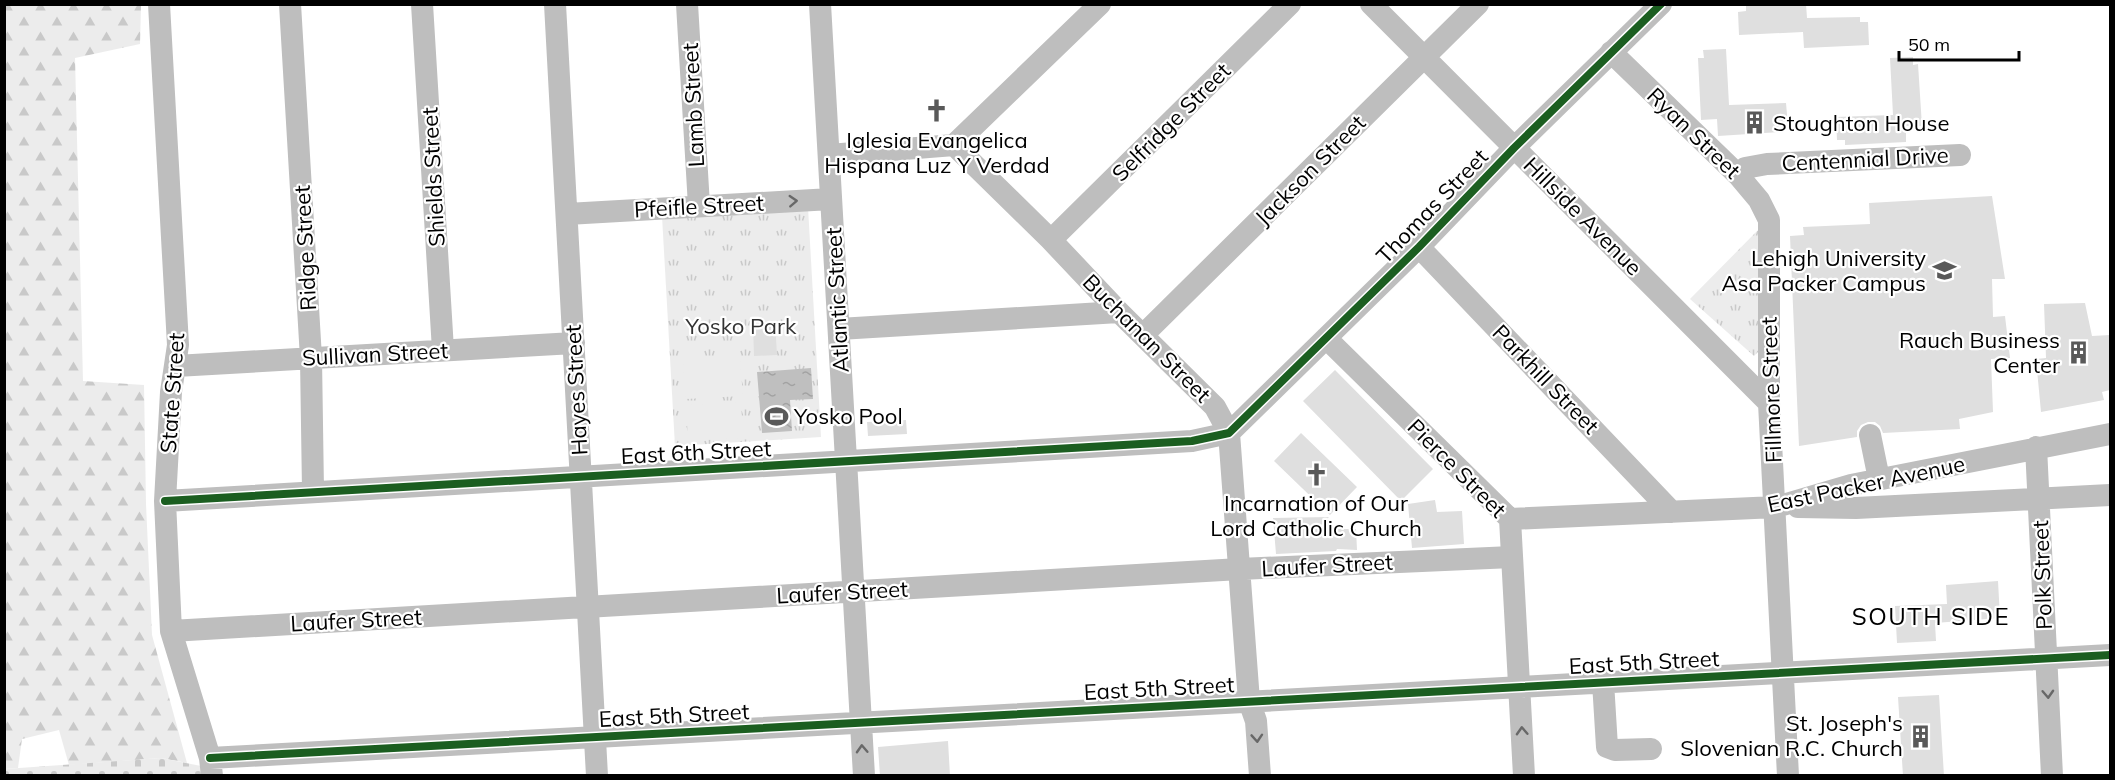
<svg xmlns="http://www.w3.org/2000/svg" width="2115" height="780" font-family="Mulish,sans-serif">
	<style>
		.grass { fill: url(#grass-tufts) }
		.forest { fill: url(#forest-firs) }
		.cemetery { fill: url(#cemetery-stones) }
		.pitch { fill: #ececec }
		.water { fill: url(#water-ripples) }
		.building { fill: #dfdfdf }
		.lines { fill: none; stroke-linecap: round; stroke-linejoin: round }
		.minor { stroke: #bebebe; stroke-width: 22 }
		.cycleway-casing { stroke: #fff; stroke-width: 11 }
		.cycleway { stroke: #1b5e20; stroke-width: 8 }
		.oneway { stroke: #686868 }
		.labels { text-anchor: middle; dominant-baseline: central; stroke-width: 4.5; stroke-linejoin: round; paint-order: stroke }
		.street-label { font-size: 22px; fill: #000; stroke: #fff }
		.poi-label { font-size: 22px; fill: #000; stroke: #fff; text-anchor: end }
		.park-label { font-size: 22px; fill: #333; stroke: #fff }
		.neighbourhood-label { font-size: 24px; letter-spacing: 1.5px; fill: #000; stroke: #fff }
	</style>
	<defs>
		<pattern id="grass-tufts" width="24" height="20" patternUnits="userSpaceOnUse" patternTransform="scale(1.5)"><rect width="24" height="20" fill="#ececec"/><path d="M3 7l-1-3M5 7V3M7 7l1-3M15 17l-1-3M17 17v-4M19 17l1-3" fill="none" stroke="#c9c9c9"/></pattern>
		<pattern id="forest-firs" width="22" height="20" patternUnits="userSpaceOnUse" patternTransform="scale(1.5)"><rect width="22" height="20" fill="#ececec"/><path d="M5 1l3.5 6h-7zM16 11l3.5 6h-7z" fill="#c9c9c9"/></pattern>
		<pattern id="cemetery-stones" width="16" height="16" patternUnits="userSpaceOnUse" patternTransform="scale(1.5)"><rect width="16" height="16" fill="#ececec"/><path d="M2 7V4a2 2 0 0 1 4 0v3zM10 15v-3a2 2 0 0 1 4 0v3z" fill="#c9c9c9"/></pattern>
		<pattern id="water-ripples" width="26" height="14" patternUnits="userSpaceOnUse" patternTransform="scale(1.5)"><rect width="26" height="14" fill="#bfbfbf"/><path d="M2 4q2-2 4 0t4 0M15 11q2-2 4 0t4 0" fill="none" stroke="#a2a2a2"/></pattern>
	</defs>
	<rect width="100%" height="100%" fill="#fff"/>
	<path class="grass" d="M 808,207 L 821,437 L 675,446 L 662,216 Z
		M 1760,228 L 1758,352 L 1754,356 L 1690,299 Z"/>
	<path class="forest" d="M 5,5 L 141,5 L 140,44 L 75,58 L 83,381 L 144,385 L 146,504 L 152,635 L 187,763 L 161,758 L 69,765 L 59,730 L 22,739 L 18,768 L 5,769 Z"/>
	<path class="cemetery" d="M 161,758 L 201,766 L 202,776 L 5,776 L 5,769 Z"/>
	<path class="pitch" d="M 740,359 L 743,396 L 686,399 L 683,362 Z
		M 741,402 L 743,438 L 688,441 L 686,405 Z"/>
	<path class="water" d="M 811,368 L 813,399 L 790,400 L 792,431 L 762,433 L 757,372 Z"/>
	<path class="building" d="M 1806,4 L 1807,18 L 1860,17 L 1860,22 L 1868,22 L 1869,45 L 1804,48 L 1803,32 L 1739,35 L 1738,12 L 1746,11 L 1746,6 Z
		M 1726,49 L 1729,105 L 1786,103 L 1788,126 L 1779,126 L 1780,132 L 1718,136 L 1717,119 L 1701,120 L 1698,58 L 1704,58 L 1703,50 Z
		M 1913,57 L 1913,65 L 1918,64 L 1922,126 L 1906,126 L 1906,142 L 1845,145 L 1845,140 L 1837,140 L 1836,117 L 1893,115 L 1890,58 Z
		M 1992,196 L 2005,279 L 1992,279 L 1993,317 L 2005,316 L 2010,358 L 1991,359 L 1993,412 L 1959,419 L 1960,429 L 1883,433 L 1880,426 L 1875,422 L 1868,422 L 1861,425 L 1857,431 L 1857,437 L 1799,446 L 1790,236 L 1804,235 L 1803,227 L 1870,224 L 1869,203 Z
		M 2085,303 L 2092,336 L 2110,335 L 2110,390 L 2102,392 L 2104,400 L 2041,412 L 2036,359 L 2046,358 L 2044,304 Z
		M 775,321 L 777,355 L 754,356 L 753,322 Z
		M 1335,370 L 1433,469 L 1401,501 L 1303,401 Z
		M 906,420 L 907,434 L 868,436 L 867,422 Z
		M 1301,433 L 1357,487 L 1330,515 L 1274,461 Z
		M 1435,500 L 1437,512 L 1462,511 L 1464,544 L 1412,548 L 1408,504 Z
		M 1329,517 L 1317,529 L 1356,529 L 1357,550 L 1337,549 L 1336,551 L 1276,554 L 1273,518 Z
		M 1998,581 L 2000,618 L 1935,623 L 1936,641 L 1897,643 L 1895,606 L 1947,604 L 1946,585 Z
		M 1939,695 L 1944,776 L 1903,776 L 1898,697 Z
		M 948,741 L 950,776 L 880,776 L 878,747 Z"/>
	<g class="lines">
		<path class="minor" d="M 159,4 L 178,345 L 171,392 L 165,501 L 171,631 L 210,758 L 212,776
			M 290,4 L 311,358 L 313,491
			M 422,4 L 443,350
			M 555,4 L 597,776
			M 687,4 L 699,206
			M 820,4 L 864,776
			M 1371,4 L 1769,403
			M 1611,52 L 1738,175 L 1759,200 L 1769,220 L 1769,403 L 1788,776
			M 954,145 L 1100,4
			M 829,155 L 954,145 L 1051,240 L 1119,312 L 1215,407 L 1229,433 L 1249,701 L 1256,721 L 1260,776
			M 1738,175 L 1745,168 L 1767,164 L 1960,155
			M 567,214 L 831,199
			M 1051,240 L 1290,4
			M 1419,247 L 1672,512
			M 839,329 L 1119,312
			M 1143,335 L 1478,4
			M 1326,338 L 1510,519 L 1524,776
			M 176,366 L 574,343
			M 1870,435 L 1879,479
			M 2036,447 L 2052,776
			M 165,501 L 1192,441 L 1229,433 L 1419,247 L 1514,148 L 1661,4
			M 1798,507 L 1856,508 L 2110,495
			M 1510,519 L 1776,507 L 1851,485 L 2110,434
			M 171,631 L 1240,569 L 1512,557
			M 1603,682 L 1607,747 L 1615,750 L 1651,749
			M 210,758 L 2110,655"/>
		<defs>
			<path id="cycleway" d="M 165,501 L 1192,441 L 1229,433 L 1419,247 L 1514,148 L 1661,4
				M 210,758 L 2110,655"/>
		</defs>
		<use href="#cycleway" class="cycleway-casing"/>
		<use href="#cycleway" class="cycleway"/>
	</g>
	<defs><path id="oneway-chevron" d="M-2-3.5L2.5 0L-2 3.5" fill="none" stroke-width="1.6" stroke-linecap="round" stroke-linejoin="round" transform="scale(1.5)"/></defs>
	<g class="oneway">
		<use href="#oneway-chevron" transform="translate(793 201) rotate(-3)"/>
		<use href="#oneway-chevron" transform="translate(2048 694) rotate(87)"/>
		<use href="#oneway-chevron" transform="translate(1522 731) rotate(-93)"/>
		<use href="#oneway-chevron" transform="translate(1257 738) rotate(86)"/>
		<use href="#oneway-chevron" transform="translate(862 749) rotate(-93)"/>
	</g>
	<defs>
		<symbol id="church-bare" viewBox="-9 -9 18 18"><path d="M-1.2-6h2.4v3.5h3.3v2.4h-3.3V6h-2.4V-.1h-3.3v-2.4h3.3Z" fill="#595959" stroke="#fff" stroke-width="2.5" paint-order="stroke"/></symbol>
		<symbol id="building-bare" viewBox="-9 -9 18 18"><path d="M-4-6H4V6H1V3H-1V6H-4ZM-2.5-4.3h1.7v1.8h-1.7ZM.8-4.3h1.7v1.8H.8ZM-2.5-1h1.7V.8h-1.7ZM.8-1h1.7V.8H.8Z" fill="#595959" stroke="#fff" stroke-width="2.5" paint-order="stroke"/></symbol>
		<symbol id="university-bare" viewBox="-9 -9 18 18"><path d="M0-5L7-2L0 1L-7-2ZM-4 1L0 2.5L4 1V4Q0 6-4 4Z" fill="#595959" stroke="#fff" stroke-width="2.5" paint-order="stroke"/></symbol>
		<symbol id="stadium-bare" viewBox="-9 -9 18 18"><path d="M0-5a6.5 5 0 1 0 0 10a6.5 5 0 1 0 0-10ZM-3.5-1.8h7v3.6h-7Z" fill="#595959" stroke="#fff" stroke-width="2.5" paint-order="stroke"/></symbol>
	</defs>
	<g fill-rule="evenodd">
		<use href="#church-bare" x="920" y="94" width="33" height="33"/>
		<use href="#building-bare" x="1738" y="106" width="33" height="33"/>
		<use href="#university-bare" x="1928" y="254" width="33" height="33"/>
		<use href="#building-bare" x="2062" y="336" width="33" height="33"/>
		<use href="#stadium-bare" x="760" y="400" width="33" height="33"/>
		<use href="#church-bare" x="1300" y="458" width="33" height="33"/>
		<use href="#building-bare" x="1904" y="720" width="33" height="33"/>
	</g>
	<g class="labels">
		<g class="street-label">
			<text transform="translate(693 105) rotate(-93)">Lamb Street</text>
			<text transform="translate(1171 122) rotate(-45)">Selfridge Street</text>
			<text transform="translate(1694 133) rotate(44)">Ryan Street</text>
			<text transform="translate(1865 159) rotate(-3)">Centennial Drive</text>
			<text transform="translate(1310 170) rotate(-45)">Jackson Street</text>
			<text transform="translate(433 177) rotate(-93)">Shields Street</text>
			<text transform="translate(699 206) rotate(-3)">Pfeifle Street</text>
			<text transform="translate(1432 206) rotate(-46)">Thomas Street</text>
			<text transform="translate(1583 216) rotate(45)">Hillside Avenue</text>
			<text transform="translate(305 248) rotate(-93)">Ridge Street</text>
			<text transform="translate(837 300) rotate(-93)">Atlantic Street</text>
			<text transform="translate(1147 338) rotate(45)">Buchanan Street</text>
			<text transform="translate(375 354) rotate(-3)">Sullivan Street</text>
			<text transform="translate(1546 379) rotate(46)">Parkhill Street</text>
			<text transform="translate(576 390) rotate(-93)">Hayes Street</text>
			<text transform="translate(1771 390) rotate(-92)">Fillmore Street</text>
			<text transform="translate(172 393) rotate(-86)">State Street</text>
			<text transform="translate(696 452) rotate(-3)">East 6th Street</text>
			<text transform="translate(1457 468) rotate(45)">Pierce Street</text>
			<text transform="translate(1866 484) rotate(-12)">East Packer Avenue</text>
			<text transform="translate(1327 565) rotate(-3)">Laufer Street</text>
			<text transform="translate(2042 575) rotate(-92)">Polk Street</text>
			<text transform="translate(842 592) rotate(-3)">Laufer Street</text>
			<text transform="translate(356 620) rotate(-3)">Laufer Street</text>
			<text transform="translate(1644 662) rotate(-3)">East 5th Street</text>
			<text transform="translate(1159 688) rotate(-3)">East 5th Street</text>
			<text transform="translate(674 715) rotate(-3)">East 5th Street</text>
		</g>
		<g class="poi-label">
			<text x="1773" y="123" text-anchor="start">Stoughton House</text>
			<text x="937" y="140" text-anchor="middle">Iglesia Evangelica<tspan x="937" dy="25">Hispana Luz Y Verdad</tspan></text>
			<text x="1926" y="258">Lehigh University<tspan x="1926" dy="25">Asa Packer Campus</tspan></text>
			<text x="2060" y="340">Rauch Business<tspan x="2060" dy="25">Center</tspan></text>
			<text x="794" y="416" text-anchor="start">Yosko Pool</text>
			<text x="1316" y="503" text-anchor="middle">Incarnation of Our<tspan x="1316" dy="25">Lord Catholic Church</tspan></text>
			<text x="1903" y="723">St. Joseph's<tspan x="1903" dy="25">Slovenian R.C. Church</tspan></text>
		</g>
		<g class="park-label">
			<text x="741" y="326">Yosko Park</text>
		</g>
		<g class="neighbourhood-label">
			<text x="1931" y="616">SOUTH SIDE</text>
		</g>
	</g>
	<rect width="2115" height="780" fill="none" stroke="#000000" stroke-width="12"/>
	<path d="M1899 51v9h120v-9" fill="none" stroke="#000000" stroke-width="3"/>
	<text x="1908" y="51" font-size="18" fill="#000000" stroke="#ffffff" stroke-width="4.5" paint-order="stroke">50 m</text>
</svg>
